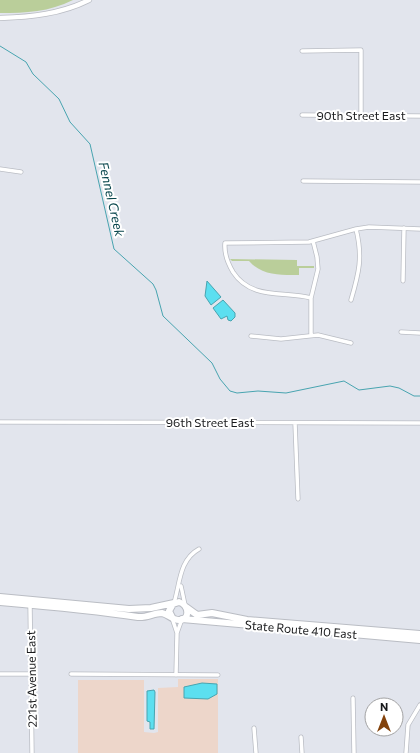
<svg xmlns="http://www.w3.org/2000/svg" width="420" height="753" font-family="Commissioner,sans-serif">
	<style>
		.industrial { fill: #edd6ca }
		.green { fill: #bace9a }
		.water { fill: #5cdff0; stroke: #48a4b0 }
		.lines { fill: none; stroke-linecap: round; stroke-linejoin: round }
		.stream { stroke: #48a4b0; stroke-width: 1 }
		.minor-casing { stroke: #babdc4; stroke-width: 5 }
		.tertiary-casing { stroke: #babdc4; stroke-width: 6 }
		.primary-casing { stroke: #babdc4; stroke-width: 8 }
		.minor { stroke: #fff; stroke-width: 3.5 }
		.tertiary { stroke: #fff; stroke-width: 4.5 }
		.primary { stroke: #fff; stroke-width: 6 }
		.labels { text-anchor: middle; dominant-baseline: central; stroke-width: 4; stroke-linejoin: round; paint-order: stroke }
		.street-label { font-size: 12px; fill: #18191b; stroke: #fff }
		.water-label { font-size: 13px; font-style: italic; fill: #0a474e; stroke: #fff }
	</style>
	<rect width="100%" height="100%" fill="#e2e5ed"/>
	<path class="industrial" d="M 178,679 L 218,679 L 218,753 L 78,753 L 78,680 L 144,680 L 144,732 L 154,733 L 158,732 L 158,688 L 178,687 Z"/>
	<path class="green" d="M 0,0 L 73,0 C 49,12 26,13 0,13 Z
		M 230,259 L 297,260 L 297,266 L 314,266 L 314,268 L 299,268 L 299,275 C 280,275 262,276 249,261 L 232,261 Z"/>
	<path class="water" d="M 207,281 L 221,297 L 211,305 L 205,296 Z
		M 223,300 L 235,313 L 235,317 L 231,321 L 228,320 L 227,316 L 221,319 L 213,308 Z
		M 202,683 L 217,684 L 217,694 L 208,699 L 184,698 L 184,687 Z
		M 154,690 L 155,692 L 154,729 L 150,729 L 150,722 L 147,721 L 147,691 Z"/>
	<g class="lines">
		<path class="stream" d="M 0,46 L 26,62 L 33,74 L 59,99 L 70,122 L 90,144 L 114,249 L 153,284 L 156,290 L 163,316 L 212,363 L 220,379 L 230,391 L 237,393 L 258,391 L 286,393 L 344,381 L 359,390 L 390,386 L 399,388 L 414,396 L 420,396"/>
		<defs>
			<path id="minor" d="M 302,51 L 361,50 L 361,115
				M 302,115 L 420,116
				M 0,169 L 21,172
				M 303,181 L 420,182
				M 403,281 L 404,228
				M 311,298 C 284,291 251,300 233,272 C 227,262 224,254 225,243 L 309,242 L 356,229 L 369,227 L 420,229
				M 351,300 C 359,273 363,257 356,229
				M 401,332 L 420,333
				M 311,335 L 311,298 L 318,269 L 317,257 L 313,241
				M 251,336 L 281,339 L 318,335 L 351,343
				M 0,422 L 420,423
				M 295,423 L 298,499
				M 181,586 L 185,605
				M 174,603 C 180,584 179,560 199,549
				M 30,605 L 32,753
				M 172,618 L 177,633 L 182,619
				M 0,674 L 30,674
				M 71,674 L 218,675
				M 176,675 L 177,633
				M 353,698 L 354,753
				M 254,728 L 256,753
				M 301,737 L 302,753
				M 406,753 L 408,725 L 420,705"/>
			<path id="tertiary" d="M 0,18 C 31,17 61,14 89,0"/>
			<path id="primary" d="M 0,597 L 129,609 L 151,608 L 174,603
				M 0,602 C 46,606 92,610 138,617 C 146,618 154,613 162,613 C 168,614 172,620 179,620 C 191,620 189,605 179,602 L 173,604 L 169,611 L 172,617
				M 186,607 L 197,615 L 212,613 L 247,620 L 420,634
				M 182,619 L 420,640"/>
		</defs>
		<use href="#minor" class="minor-casing"/>
		<use href="#tertiary" class="tertiary-casing"/>
		<use href="#primary" class="primary-casing"/>
		<use href="#minor" class="minor"/>
		<use href="#tertiary" class="tertiary"/>
		<use href="#primary" class="primary"/>
	</g>
	<g class="labels">
		<g class="street-label">
			<text x="361" y="115">90th Street East</text>
			<text x="210" y="422">96th Street East</text>
			<text transform="translate(301 629) rotate(5)">State Route 410 East</text>
			<text transform="translate(31 679) rotate(-91)">221st Avenue East</text>
		</g>
		<g class="water-label">
			<text transform="translate(112 199) rotate(77)">Fennel Creek</text>
		</g>
	</g>
	<g transform="translate(384 717)"><circle r="19" fill="#ffffff" stroke="#a3a3a4"/>
	<path d="M0-3L7 15L0 10L-7 15Z" fill="#83420b"/>
	<text y="-6" font-size="11" font-weight="bold" text-anchor="middle" fill="#18191b">N</text>
	</g>
</svg>
